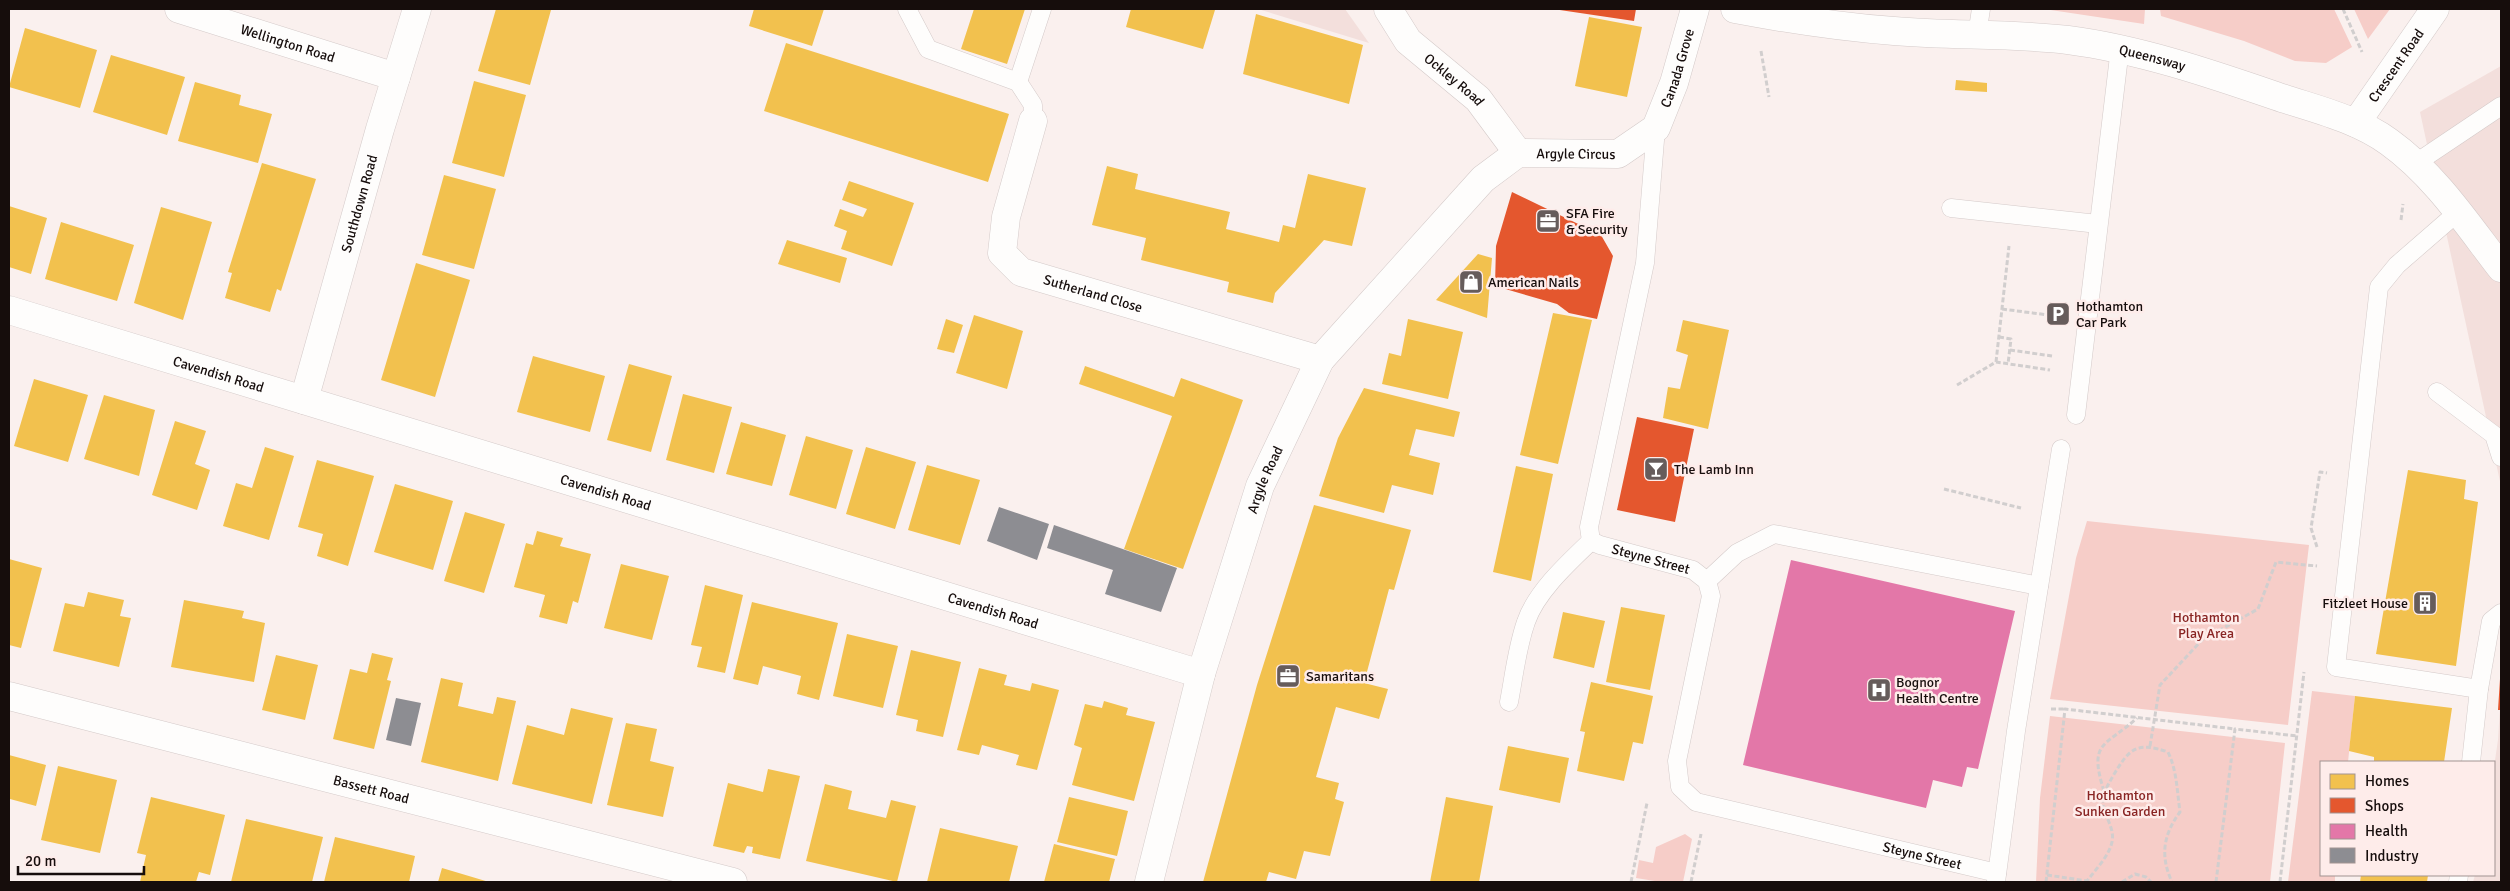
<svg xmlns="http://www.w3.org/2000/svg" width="2510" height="891" font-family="Signika,sans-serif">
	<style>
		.built { fill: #f3dfdc }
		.green { fill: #f6cdc8 }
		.homes { fill: #f2c14e }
		.shops { fill: #e4572e }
		.health { fill: #e377a8 }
		.industry { fill: #8d8d92 }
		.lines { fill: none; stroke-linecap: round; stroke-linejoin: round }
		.lane-casing { stroke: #d4cac9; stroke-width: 19 }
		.street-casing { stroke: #d4cac9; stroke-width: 29 }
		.secondary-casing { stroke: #d4cac9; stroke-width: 29 }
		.path { stroke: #d1cece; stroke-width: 3; stroke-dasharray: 5 2.5; stroke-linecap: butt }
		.lane { stroke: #fefdfc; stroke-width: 18 }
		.street { stroke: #fefdfc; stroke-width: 28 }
		.secondary { stroke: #fefdfc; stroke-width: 28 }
		.labels { text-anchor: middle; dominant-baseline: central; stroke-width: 5; stroke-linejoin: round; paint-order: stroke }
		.street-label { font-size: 14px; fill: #160d0c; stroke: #feecea }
		.poi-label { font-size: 14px; fill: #160d0c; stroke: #feecea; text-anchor: start }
		.park-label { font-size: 14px; fill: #892423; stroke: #feecea }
	</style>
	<rect width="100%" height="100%" fill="#faf0ee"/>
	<path class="built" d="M 1258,9 L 1345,9 L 1369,43 Z
		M 2501,66 L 2501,486 L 2420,112 Z
		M 2501,692 L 2501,882 L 2473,882 L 2475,875 L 2494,875 L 2494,767 L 2498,740 Z"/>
	<path class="green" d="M 2044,9 L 2145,9 L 2144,24 Z
		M 2160,9 L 2334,9 L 2352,47 L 2326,63 L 2295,61 L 2244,41 L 2161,16 Z
		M 2354,9 L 2390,9 L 2368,39 Z
		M 2087,521 L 2309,545 L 2288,725 L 2050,699 L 2076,558 Z
		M 2312,691 L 2355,696 L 2348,762 L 2321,762 L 2321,875 L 2335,875 L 2335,882 L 2288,882 Z
		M 2050,716 L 2285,743 L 2270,882 L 2036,882 L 2040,798 Z
		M 1685,834 L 1692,839 L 1683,882 L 1661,882 L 1636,878 L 1639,860 L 1653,863 L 1656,847 Z"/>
	<path class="homes" d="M 496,9 L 551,10 L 530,85 L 478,71 Z
		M 754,9 L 824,9 L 812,46 L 749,26 Z
		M 974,9 L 1025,9 L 1007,64 L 961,49 Z
		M 1131,9 L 1211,9 L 1215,10 L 1203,49 L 1126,27 Z
		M 1256,14 L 1363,45 L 1349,104 L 1243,74 Z
		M 1589,17 L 1642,27 L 1627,97 L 1575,86 Z
		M 25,28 L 97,50 L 80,108 L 9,87 Z
		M 786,43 L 1009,114 L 988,182 L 764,111 Z
		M 111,55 L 185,77 L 167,135 L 93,112 Z
		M 1956,80 L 1987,83 L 1987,92 L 1955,90 Z
		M 474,81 L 526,95 L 504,177 L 452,163 Z
		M 195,82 L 241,95 L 239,105 L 272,114 L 258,163 L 178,141 Z
		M 262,163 L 316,179 L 281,291 L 277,289 L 270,312 L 225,298 L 232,273 L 228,272 Z
		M 1107,166 L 1138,174 L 1135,189 L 1230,212 L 1226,229 L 1279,242 L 1283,225 L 1295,228 L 1308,174 L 1366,188 L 1352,246 L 1324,240 L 1275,293 L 1273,303 L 1227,292 L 1229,282 L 1141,260 L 1146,238 L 1092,225 Z
		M 444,175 L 496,189 L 474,269 L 422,255 Z
		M 849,181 L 914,203 L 892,266 L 841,249 L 847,231 L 834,226 L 840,209 L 863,217 L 867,209 L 842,200 Z
		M 9,206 L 47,218 L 31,274 L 9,267 Z
		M 161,207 L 212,222 L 183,320 L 134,303 Z
		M 61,222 L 134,245 L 117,301 L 45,279 Z
		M 787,240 L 847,258 L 840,283 L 778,264 Z
		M 1478,254 L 1492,258 L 1487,318 L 1436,300 Z
		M 416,263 L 470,280 L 435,397 L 381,380 Z
		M 1553,313 L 1592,320 L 1558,464 L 1520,455 Z
		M 974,315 L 1023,331 L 1007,389 L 956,373 Z
		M 946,319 L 963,325 L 954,353 L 937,349 Z
		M 1408,319 L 1463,332 L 1448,399 L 1382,384 L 1389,353 L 1401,356 Z
		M 1683,320 L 1729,330 L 1708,429 L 1663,418 L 1668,387 L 1680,389 L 1688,355 L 1676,351 Z
		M 533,356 L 605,376 L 590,432 L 517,412 Z
		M 629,364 L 672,376 L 651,452 L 607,440 Z
		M 1085,366 L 1174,397 L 1181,378 L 1243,400 L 1183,569 L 1124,549 L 1172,416 L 1079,384 Z
		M 34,379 L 88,395 L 68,462 L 14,446 Z
		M 1364,388 L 1460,412 L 1454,437 L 1416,429 L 1409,455 L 1440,463 L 1433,495 L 1392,485 L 1384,513 L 1319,496 L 1338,438 Z
		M 683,394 L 732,407 L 714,473 L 666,460 Z
		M 104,395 L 155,410 L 139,476 L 84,459 Z
		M 175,421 L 206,431 L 195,464 L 210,470 L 197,510 L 152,495 Z
		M 741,422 L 786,435 L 772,486 L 726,474 Z
		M 806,436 L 853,450 L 836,509 L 789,495 Z
		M 265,447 L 294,456 L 269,540 L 223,526 L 236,483 L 252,488 Z
		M 866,447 L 916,462 L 895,529 L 846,514 Z
		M 317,460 L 374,476 L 348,566 L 317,556 L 323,534 L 298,527 Z
		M 927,465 L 980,480 L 960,545 L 908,530 Z
		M 1516,466 L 1553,474 L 1531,581 L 1493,572 Z
		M 2408,470 L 2466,480 L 2464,499 L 2478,502 L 2456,666 L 2376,654 Z
		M 395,484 L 453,501 L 433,570 L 374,552 Z
		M 1314,505 L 1411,530 L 1394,590 L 1389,589 L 1364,683 L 1388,689 L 1379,719 L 1336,707 L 1316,777 L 1339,783 L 1335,799 L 1344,802 L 1330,856 L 1304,851 L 1296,879 L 1269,872 L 1266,882 L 1203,882 L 1257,685 Z
		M 465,512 L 505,524 L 484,593 L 444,581 Z
		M 537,531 L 563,538 L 560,546 L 591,554 L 578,603 L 573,601 L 567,624 L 539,617 L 545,595 L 514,587 L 526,543 L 533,545 Z
		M 9,559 L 42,568 L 21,648 L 9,645 Z
		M 621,564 L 669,576 L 652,640 L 604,628 Z
		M 705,585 L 743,595 L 725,673 L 697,667 L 702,647 L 691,645 Z
		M 88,592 L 124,600 L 120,616 L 131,618 L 119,667 L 53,651 L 65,603 L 84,607 Z
		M 184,600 L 244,611 L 242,618 L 265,623 L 254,682 L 171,667 Z
		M 752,602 L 838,623 L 819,700 L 797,694 L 801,676 L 763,666 L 758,685 L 733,679 Z
		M 1621,607 L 1665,615 L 1650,690 L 1606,682 Z
		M 1563,612 L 1605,621 L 1594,668 L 1553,658 Z
		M 847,634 L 898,646 L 883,708 L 833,696 Z
		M 911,650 L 961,662 L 943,737 L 916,731 L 918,720 L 896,715 Z
		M 372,653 L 393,658 L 387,680 L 391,681 L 374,749 L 333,739 L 350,669 L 367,673 Z
		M 276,655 L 318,665 L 305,720 L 262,710 Z
		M 979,668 L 1007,675 L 1004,685 L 1030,691 L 1032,683 L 1059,690 L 1037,770 L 1016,765 L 1019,755 L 982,745 L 979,755 L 957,750 Z
		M 441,678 L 463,683 L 458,706 L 493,714 L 497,697 L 516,701 L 498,781 L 421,762 Z
		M 1591,682 L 1653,696 L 1643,744 L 1633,742 L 1624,781 L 1577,771 L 1585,732 L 1580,731 Z
		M 2355,696 L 2452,708 L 2444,762 L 2374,762 L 2374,757 L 2349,751 Z
		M 1104,701 L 1128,708 L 1126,715 L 1155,722 L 1134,801 L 1072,785 L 1082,748 L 1074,745 L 1085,704 L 1102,708 Z
		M 571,708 L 613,718 L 592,804 L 512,784 L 527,725 L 564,735 Z
		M 626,723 L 657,729 L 650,761 L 674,767 L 663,817 L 607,805 Z
		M 1508,746 L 1569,758 L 1560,803 L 1499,790 Z
		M 9,755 L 46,765 L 36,806 L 10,799 L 9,803 Z
		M 58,766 L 117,780 L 100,853 L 41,840 Z
		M 768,769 L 800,776 L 780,859 L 752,853 L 753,847 L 747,846 L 744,853 L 713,846 L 728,783 L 763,792 Z
		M 825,784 L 852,791 L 848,809 L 886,818 L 891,800 L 916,806 L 897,882 L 806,861 Z
		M 151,797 L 225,815 L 210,875 L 199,872 L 196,882 L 140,882 L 146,855 L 137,853 Z
		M 1069,797 L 1128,811 L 1117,856 L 1057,842 Z
		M 1446,797 L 1493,806 L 1479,882 L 1430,882 Z
		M 246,819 L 323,837 L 312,882 L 231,882 Z
		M 940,828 L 1018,846 L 1009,882 L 927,882 Z
		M 335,837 L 415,856 L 409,882 L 324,882 Z
		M 1054,844 L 1115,859 L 1109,882 L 1044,882 Z
		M 442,868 L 489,882 L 438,882 Z
		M 2361,875 L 2428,875 L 2427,882 L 2360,882 Z"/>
	<path class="shops" d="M 1553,9 L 1636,9 L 1634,21 Z
		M 1512,192 L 1601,235 L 1613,256 L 1597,319 L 1569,313 L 1557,304 L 1495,286 L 1496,246 Z
		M 1637,417 L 1694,429 L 1675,522 L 1617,510 Z
		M 2500,679 L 2501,679 L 2501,710 L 2498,710 Z"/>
	<path class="health" d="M 1791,560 L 2015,611 L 1978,769 L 1967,767 L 1962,787 L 1933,780 L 1926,808 L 1743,765 Z"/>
	<path class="industry" d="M 999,507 L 1049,524 L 1037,560 L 987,541 Z
		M 1054,525 L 1177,568 L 1161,612 L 1105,594 L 1113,570 L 1047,548 Z
		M 396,698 L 421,703 L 411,746 L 386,740 Z"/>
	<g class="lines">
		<defs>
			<g id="lane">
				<path d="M 907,9 L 928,49 L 1018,82 L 1033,105 L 1033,121"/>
				<path d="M 1977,35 L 1981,9"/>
				<path d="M 1018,82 L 1042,9"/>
				<path id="s1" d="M 1656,128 L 1645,263 L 1589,527 L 1591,541 L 1600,545 L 1693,570 L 1707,581 L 1711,596 L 1677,761 L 1680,787 L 1696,802 L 1997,873"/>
				<path d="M 2416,163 L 2501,106"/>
				<path d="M 1951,208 L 2098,224"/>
				<path d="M 2458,212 L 2397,265 L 2379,287 L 2336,667 L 2479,689"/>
				<path d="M 2437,392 L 2494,435 L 2501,457"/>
				<path d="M 2076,415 L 2120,48"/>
				<path d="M 1707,581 L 1737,553 L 1774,534 L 2039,586"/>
				<path d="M 1509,702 C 1514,676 1517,647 1526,622 C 1536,592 1569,562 1591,541"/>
				<path d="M 2471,762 L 2479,689 L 2491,621 L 2501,613"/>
				<path d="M 1996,882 L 2016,731 L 2061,449"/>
				<path d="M 2458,882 L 2459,875"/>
			</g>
			<g id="street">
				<path id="s2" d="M 179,9 L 396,77"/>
				<path id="s3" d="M 1388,9 L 1408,41 L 1478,99 L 1518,153"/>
				<path id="s4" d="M 1033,121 L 1006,217 L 1002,253 L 1021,272 L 1320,360"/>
				<path id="s5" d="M 2356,123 L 2435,9"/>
				<path id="s6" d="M 9,310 L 1201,674"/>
				<path id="s7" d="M 304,400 L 380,129 L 417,9"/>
				<path id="s8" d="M 9,696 L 733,882"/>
			</g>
			<g id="secondary">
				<path id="s9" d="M 1735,9 C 1788,19 1841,27 1894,31 C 1952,36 2010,33 2068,40 C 2138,49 2209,73 2276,96 C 2314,109 2356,118 2389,142 C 2435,175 2467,224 2501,268"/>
				<path id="s10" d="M 1149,882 L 1201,674 L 1260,486 L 1320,360 L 1483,179 L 1518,153 L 1618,154 L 1656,128 L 1674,83 L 1695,9"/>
			</g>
		</defs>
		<use href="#lane" class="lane-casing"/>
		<use href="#street" class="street-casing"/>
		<use href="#secondary" class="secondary-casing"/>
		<path class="path" d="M 2343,9 L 2362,52
			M 1761,51 L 1769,97
			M 2401,220 L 2403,204
			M 2002,309 L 2056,316
			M 1999,337 L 2011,339 L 2008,364
			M 2010,350 L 2052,356
			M 1996,362 L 2009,246
			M 1957,385 L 1996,362 L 2050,370
			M 1944,489 L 2021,508
			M 2317,547 L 2311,528 L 2320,472 L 2327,473
			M 2051,709 L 2065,709
			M 2150,746 L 2160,685 L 2202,640 L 2258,609 L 2276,562 L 2317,566
			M 2104,791 C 2088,741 2105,747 2137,718
			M 2047,875 L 2087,881
			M 1631,882 L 1647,803
			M 1691,882 L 1701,834
			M 2046,882 L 2065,709 L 2235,729
			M 2089,882 L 2087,881 C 2096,869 2109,856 2112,842 C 2115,829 2105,817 2103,805 C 2102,794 2108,785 2113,776 C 2129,749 2136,741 2168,752 C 2177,771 2177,791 2180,812 C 2163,835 2160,856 2172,882
			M 2122,882 L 2135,874 L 2146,877 L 2151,882
			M 2216,882 L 2235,729 L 2297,736
			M 2280,882 L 2304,672"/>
		<use href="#lane" class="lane"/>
		<use href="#street" class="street"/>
		<use href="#secondary" class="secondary"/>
	</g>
	<defs>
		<symbol id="office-square" viewBox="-11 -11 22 22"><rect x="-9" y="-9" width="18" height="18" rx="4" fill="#665c5b" stroke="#feecea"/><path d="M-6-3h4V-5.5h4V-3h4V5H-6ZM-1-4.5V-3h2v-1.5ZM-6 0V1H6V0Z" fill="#fff"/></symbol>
		<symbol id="shop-square" viewBox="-11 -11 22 22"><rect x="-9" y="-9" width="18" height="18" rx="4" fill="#665c5b" stroke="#feecea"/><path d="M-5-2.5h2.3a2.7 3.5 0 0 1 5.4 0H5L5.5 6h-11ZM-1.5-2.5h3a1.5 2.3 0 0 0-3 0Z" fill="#fff"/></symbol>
		<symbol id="parking-square" viewBox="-11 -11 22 22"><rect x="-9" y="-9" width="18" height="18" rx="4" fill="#665c5b" stroke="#feecea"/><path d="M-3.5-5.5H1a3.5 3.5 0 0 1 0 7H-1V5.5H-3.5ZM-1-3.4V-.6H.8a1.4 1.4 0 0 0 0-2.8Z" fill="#fff"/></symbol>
		<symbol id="bar-square" viewBox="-11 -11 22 22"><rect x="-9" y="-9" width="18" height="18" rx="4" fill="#665c5b" stroke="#feecea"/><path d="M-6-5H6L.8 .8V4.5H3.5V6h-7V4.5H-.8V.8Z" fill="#fff"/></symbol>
		<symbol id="building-square" viewBox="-11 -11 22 22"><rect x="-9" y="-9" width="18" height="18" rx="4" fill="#665c5b" stroke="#feecea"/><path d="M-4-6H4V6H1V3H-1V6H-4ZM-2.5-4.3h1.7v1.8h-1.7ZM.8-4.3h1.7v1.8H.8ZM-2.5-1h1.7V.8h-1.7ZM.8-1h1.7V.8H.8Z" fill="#fff"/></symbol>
		<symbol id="hospital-square" viewBox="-11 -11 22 22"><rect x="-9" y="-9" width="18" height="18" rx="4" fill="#665c5b" stroke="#feecea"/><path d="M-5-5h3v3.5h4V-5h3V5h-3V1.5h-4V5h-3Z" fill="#fff"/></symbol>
	</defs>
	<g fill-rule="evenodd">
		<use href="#office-square" x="1534" y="207" width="28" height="28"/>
		<use href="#shop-square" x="1457" y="268" width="28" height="28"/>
		<use href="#parking-square" x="2044" y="300" width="28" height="28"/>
		<use href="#bar-square" x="1642" y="455" width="28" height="28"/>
		<use href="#building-square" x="2411" y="589" width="28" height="28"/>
		<use href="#office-square" x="1274" y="662" width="28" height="28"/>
		<use href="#hospital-square" x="1865" y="676" width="28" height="28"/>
	</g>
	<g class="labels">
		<g class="street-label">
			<text stroke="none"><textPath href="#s2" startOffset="114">Wellington Road</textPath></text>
			<text stroke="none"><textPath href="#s9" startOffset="421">Queensway</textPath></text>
			<text stroke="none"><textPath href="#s5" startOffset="70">Crescent Road</textPath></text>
			<text stroke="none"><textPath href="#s10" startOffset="1048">Canada Grove</textPath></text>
			<text stroke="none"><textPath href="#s3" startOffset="98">Ockley Road</textPath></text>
			<text stroke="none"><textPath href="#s10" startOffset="896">Argyle Circus</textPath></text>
			<text stroke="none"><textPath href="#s7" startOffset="204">Southdown Road</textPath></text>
			<text stroke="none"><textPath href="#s4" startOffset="238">Sutherland Close</textPath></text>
			<text stroke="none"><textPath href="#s6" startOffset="219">Cavendish Road</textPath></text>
			<text stroke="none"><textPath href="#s10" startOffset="419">Argyle Road</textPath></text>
			<text stroke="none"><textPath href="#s6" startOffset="624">Cavendish Road</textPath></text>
			<text stroke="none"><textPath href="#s1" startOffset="482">Steyne Street</textPath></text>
			<text stroke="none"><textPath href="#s6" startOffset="1029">Cavendish Road</textPath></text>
			<text stroke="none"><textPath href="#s8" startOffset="374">Bassett Road</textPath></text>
			<text stroke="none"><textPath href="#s1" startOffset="1008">Steyne Street</textPath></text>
		</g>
		<g class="poi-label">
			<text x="1566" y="213">SFA Fire<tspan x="1566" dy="16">&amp; Security</tspan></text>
			<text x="1488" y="282">American Nails</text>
			<text x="2076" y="306">Hothamton<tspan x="2076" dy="16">Car Park</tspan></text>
			<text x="1674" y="469">The Lamb Inn</text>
			<text x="2408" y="603" text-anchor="end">Fitzleet House</text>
			<text x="1306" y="676">Samaritans</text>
			<text x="1896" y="682">Bognor<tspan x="1896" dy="16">Health Centre</tspan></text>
		</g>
		<g class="park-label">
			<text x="2206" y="617">Hothamton<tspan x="2206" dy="16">Play Area</tspan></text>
			<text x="2120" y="795">Hothamton<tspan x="2120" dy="16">Sunken Garden</tspan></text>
		</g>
	</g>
	<rect width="2510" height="891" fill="none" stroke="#160d0c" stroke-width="20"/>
	<rect x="2320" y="761" width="175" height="115" fill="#feecea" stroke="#a19391"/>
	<rect x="2330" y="774" width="25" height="15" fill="#f2c14e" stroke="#a19391"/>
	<text x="2365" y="786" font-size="15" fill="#160d0c">Homes</text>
	<rect x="2330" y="798" width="25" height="15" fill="#e4572e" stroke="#a19391"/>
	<text x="2365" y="811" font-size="15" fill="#160d0c">Shops</text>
	<rect x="2330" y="824" width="25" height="15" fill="#e377a8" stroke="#a19391"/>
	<text x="2365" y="836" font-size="15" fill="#160d0c">Health</text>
	<rect x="2330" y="848" width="25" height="15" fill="#8d8d92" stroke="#a19391"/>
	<text x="2365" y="861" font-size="15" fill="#160d0c">Industry</text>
	<path d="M18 866v8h126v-8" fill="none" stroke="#160d0c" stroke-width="2.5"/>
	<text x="25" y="866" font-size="15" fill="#160d0c" stroke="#feecea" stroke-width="4" paint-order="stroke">20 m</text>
</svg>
